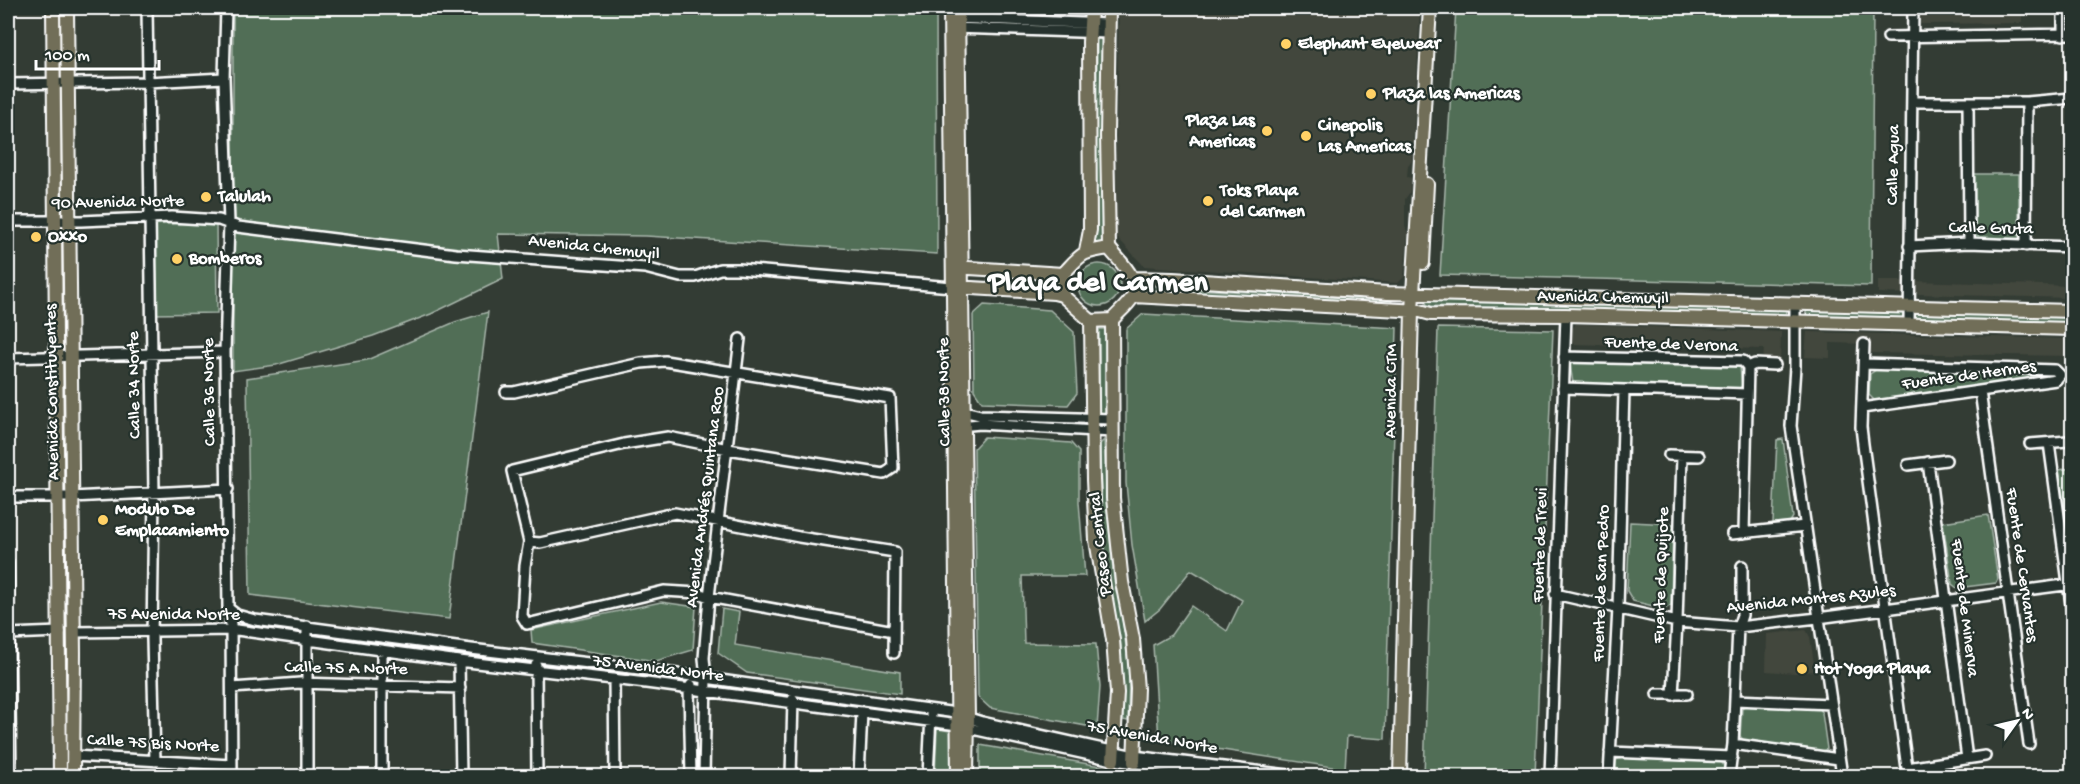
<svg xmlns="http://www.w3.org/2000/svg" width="2080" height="784" font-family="'Gochi Hand',sans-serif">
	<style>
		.built { fill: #43473d }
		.green { fill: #516e57; stroke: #a8b6ab; stroke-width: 1.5 }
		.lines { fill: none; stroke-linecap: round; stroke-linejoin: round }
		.minor-casing { stroke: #fff; stroke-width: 14 }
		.major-casing { stroke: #fff; stroke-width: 16 }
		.minor { stroke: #26332d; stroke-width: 9 }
		.major { stroke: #716e59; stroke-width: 12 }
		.poi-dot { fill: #ffd166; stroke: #26332d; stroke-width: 2 }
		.labels { text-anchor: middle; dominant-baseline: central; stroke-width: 4.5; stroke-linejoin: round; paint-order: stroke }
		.poi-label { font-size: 18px; font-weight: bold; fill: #fff; stroke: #26332d; text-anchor: start }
		.street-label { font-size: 18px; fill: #fff; stroke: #26332d }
		.town-label { font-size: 30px; font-weight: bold; fill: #fff; stroke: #26332d }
	</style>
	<rect width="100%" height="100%" fill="#333c34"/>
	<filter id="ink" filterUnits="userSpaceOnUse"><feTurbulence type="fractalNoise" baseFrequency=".0167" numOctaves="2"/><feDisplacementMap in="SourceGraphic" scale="12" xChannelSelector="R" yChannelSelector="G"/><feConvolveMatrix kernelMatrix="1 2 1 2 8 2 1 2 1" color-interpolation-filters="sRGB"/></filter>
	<g filter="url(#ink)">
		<path class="built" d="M 1119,8 L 1420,8 L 1412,161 L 1408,165 L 1407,177 L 1411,178 L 1410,192 L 1405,199 L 1405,227 L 1408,233 L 1404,277 L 1398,283 L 1144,266 L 1114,234 Z
			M 1920,8 L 2032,8 L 2032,9 L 2022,9 L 2022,23 L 1920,24 Z
			M 1878,280 L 2072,286 L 2072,298 L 1878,293 Z
			M 1576,324 L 1781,332 L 1780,362 L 1763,361 L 1764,349 L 1572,344 L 1572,329 Z
			M 1807,332 L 2071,339 L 2071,356 L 1870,353 L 1870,344 L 1830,343 L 1830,358 L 1805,357 Z
			M 1806,630 L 1810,637 L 1815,671 L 1796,673 L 1766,671 L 1767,634 Z"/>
		<path class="green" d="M 233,8 L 936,8 L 937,254 L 646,236 L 498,234 L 503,279 L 431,314 L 373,336 L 276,365 L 233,371 Z
			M 1456,8 L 1873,8 L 1871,286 L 1440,275 Z
			M 1097,39 L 1102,39 L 1103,49 L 1102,243 L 1095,243 Z
			M 1973,174 L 2019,174 L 2019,238 L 1974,239 Z
			M 216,223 L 217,313 L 153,314 L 153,224 Z
			M1078 285a21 21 0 1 1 42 0a21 21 0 1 1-42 0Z
			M 1140,286 L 1388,300 L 1392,301 L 1389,304 L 1139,290 Z
			M 1427,300 L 1785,310 L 1787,312 L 1785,316 L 1431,306 L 1426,304 Z
			M 984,305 L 1050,310 L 1074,332 L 1077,393 L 1068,405 L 982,402 L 974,390 L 973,315 Z
			M 1806,311 L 1905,313 L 1905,317 L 1902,319 L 1806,316 Z
			M 488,312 L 449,619 L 250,595 L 247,378 L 367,360 L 455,322 Z
			M 1143,314 L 1397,328 L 1385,739 L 1347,736 L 1345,769 L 1159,740 L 1153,645 L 1171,635 L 1191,606 L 1227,631 L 1242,600 L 1191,570 L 1160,609 L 1145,621 L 1132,545 L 1126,483 L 1126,329 Z
			M 1917,314 L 2072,317 L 2072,323 L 1916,319 L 1913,315 Z
			M 1438,328 L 1553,330 L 1535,776 L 1424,776 Z
			M 1099,329 L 1106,329 L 1105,412 L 1102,414 L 1099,409 Z
			M 1573,361 L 1740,367 L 1742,387 L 1740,389 L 1573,383 L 1570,364 Z
			M 1876,370 L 2055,372 L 2055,376 L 1875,401 L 1869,395 L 1870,374 Z
			M 984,437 L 1071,443 L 1079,452 L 1079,502 L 1085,576 L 1022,576 L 1024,643 L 1096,644 L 1100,687 L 1097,728 L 990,708 L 978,697 L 974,448 Z
			M 1783,439 L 1793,517 L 1790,522 L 1773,523 L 1777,440 Z
			M 1104,440 L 1107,507 L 1114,580 L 1121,609 L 1129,669 L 1128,721 L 1123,720 L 1121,646 L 1106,563 L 1101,510 L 1100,444 Z
			M 2072,468 L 2072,521 L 2067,522 L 2059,470 Z
			M 66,501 L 69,622 L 67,626 L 64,623 L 63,503 Z
			M 1988,515 L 1998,579 L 1996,583 L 1957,588 L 1952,584 L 1943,522 Z
			M 1630,522 L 1673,524 L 1671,605 L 1665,609 L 1633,601 L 1627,591 Z
			M 661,602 L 696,607 L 693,650 L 656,661 L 532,643 L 531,630 Z
			M 722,609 L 739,612 L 735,645 L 900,672 L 900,694 L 747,673 L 718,653 Z
			M 313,633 L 528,660 L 528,662 L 313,635 Z
			M 1745,705 L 1818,708 L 1822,713 L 1827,749 L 1823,751 L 1744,741 L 1740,736 L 1742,708 Z
			M 937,729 L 951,731 L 952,734 L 952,776 L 935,776 Z
			M 980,745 L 1157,776 L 980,776 Z
			M 1621,758 L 1721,761 L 1724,766 L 1723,776 L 1615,776 L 1616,760 Z"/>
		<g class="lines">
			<defs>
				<path id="minor" d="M 147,8 L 154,493 L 152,639 L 155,761
					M 226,8 L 224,78 L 229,223 L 225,352 L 228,608 L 231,624 L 232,776
					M 952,18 L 1108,24
					M 952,28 L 1108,33
					M 2063,35 L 2063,8
					M 1888,37 L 2072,34
					M 8,84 L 147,82 L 224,78
					M 1912,102 L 2027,102 L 2072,98
					M 1968,102 L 1969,243
					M 8,221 L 81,221 L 172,217 L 219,220 L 238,227 L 456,254 L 645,268 L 680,277 L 695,277 L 720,269 L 739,269 L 952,287
					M 1909,246 L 1969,243 L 2072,247
					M 2026,246 L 2027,102
					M 1795,303 L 1795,367 L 1791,426 L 1842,776
					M 1909,324 L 1913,8
					M 1864,344 L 1861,427 L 1863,444 L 1907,768 L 1985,756
					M 1564,357 L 1743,361 L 1748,367
					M 8,358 L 225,352
					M 1748,367 L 1755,364 L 1775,365
					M 1563,388 L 1747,394
					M 1980,391 L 2029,744
					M 506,392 L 514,392 L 641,363 L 665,361 L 890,398 L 893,468 L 884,474 L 728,449 L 668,437 L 624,444 L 512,471 L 529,542 L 525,566 L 522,616 L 527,624 L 664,591 L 698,593 L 709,597 L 894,631
					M 1862,408 L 2056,380 L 2060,375 L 2055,370 L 1864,364
					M 959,410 L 980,415 L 1112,419
					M 960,426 L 980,424 L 1112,432
					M 2049,443 L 2072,612
					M 2030,444 L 2068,441
					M 1669,455 L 1699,456
					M 1928,462 L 1967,759
					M 1908,465 L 1946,460
					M 8,497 L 72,497 L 228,489
					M 1744,533 L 1748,367
					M 1732,534 L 1805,526
					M 529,542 L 540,543 L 675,513 L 799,537 L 895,552 L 894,653
					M 8,563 L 11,776
					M 1555,594 L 1677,622 L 1738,627 L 1818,618 L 2072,584
					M 228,608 L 237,615 L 255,620 L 471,649 L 656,671 L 949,712 L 982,722 L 1134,756 L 1296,776
					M 73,632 L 237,630 L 459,661 L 646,683 L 958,725 L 968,728 L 1113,760 L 1235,776
					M 8,634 L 60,632
					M 459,661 L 461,776
					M 536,665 L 537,776
					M 614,679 L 615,776
					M 232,688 L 300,683 L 460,688
					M 1657,694 L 1687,694
					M 1673,695 L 1677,622 L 1682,456
					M 1735,700 L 1831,704
					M 1733,744 L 1839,759
					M 1610,752 L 1732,757
					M 73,756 L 231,765
					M 307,776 L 307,626
					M 382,776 L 382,650
					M 691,776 L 689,689 L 691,685
					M 704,776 L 706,679 L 704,658 L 709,597 L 740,339
					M 791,776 L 793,699
					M 859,776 L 862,712
					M 928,776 L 931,715
					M 1550,776 L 1566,315
					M 1609,776 L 1618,608 L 1624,390
					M 1729,776 L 1733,744 L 1738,627 L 1742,615 L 1742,566"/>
				<path id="major" d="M 53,8 L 60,776
					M 67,8 L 74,653 L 73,776
					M 950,8 L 958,776
					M 958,8 L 968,717 L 967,776
					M 1109,248 L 1107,136 L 1109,8
					M 1086,251 L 1090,230 L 1089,42 L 1091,8
					M 1423,263 L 1427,184
					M 953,267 L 1063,274
					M 1134,278 L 1173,279 L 1388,293 L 2072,311
					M 955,287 L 1054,293 L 1062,295 L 1091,321 L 1112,320 C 1118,313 1127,306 1132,298 C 1142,280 1119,261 1109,248
					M 1062,295 L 1063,274 C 1082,254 1080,252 1109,248
					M 1133,296 L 1420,311 L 1431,314 L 1566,315 L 2072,329
					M 1112,320 L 1113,498 L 1122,582 L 1133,639 L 1137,689 L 1134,762
					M 1091,321 L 1093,480 L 1096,540 L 1113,640 L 1117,693 L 1113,760
					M 1400,776 L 1412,311 L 1430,8"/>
			</defs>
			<use href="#minor" class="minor-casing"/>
			<use href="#major" class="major-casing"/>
			<use href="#minor" class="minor"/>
			<use href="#major" class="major"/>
		</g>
	</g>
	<g class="poi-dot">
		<circle cx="1286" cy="44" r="6"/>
		<circle cx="1371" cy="94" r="6"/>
		<circle cx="1267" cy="131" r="6"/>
		<circle cx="1306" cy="136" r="6"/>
		<circle cx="206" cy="197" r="6"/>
		<circle cx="1208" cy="201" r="6"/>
		<circle cx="36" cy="237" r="6"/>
		<circle cx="177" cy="259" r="6"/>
		<circle cx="103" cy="520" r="6"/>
		<circle cx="1802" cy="669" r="6"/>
	</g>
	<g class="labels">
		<g class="poi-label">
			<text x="1298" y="44">Elephant Eyewear</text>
			<text x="1383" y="94">Plaza las Americas</text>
			<text x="1255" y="121" text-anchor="end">Plaza Las<tspan x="1255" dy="21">Americas</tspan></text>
			<text x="1318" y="126">Cinepolis<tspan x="1318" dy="21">Las Americas</tspan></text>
			<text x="1220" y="191">Toks Playa<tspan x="1220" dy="21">del Carmen</tspan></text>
			<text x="218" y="197">Talulah</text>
			<text x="48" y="237">Oxxo</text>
			<text x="189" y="259">Bomberos</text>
			<text x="115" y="510">Modulo De<tspan x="115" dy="21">Emplacamiento</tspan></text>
			<text x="1814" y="669">Hot Yoga Playa</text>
		</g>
		<g class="street-label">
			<text transform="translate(1894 165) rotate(-89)">Calle Agua</text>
			<text transform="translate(118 203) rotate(-1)">90 Avenida Norte</text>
			<text transform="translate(1991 229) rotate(1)">Calle Gruta</text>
			<text transform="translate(594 248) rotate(6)">Avenida Chemuyil</text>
			<text transform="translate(1603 298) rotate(1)">Avenida Chemuyil</text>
			<text transform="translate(1671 345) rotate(2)">Fuente de Verona</text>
			<text transform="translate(1969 376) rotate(-8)">Fuente de Hermes</text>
			<text transform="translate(135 385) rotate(-91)">Calle 34 Norte</text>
			<text transform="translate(1392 391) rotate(-89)">Avenida CTM</text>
			<text transform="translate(53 392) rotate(-91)">Avenida Constituyentes</text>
			<text transform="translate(210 392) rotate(-91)">Calle 36 Norte</text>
			<text transform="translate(945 392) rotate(-91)">Calle 38 Norte</text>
			<text transform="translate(706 497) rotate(-83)">Avenida Andrés Quintana Roo</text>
			<text transform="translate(1101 544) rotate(-96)">Paseo Central</text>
			<text transform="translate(1541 545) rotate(-88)">Fuente de Trevi</text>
			<text transform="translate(2021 565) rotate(82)">Fuente de Cervantes</text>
			<text transform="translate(1662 575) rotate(-88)">Fuente de Quijote</text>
			<text transform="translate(1602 583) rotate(-88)">Fuente de San Pedro</text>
			<text transform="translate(1811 600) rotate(-6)">Avenida Montes Azules</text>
			<text transform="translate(1964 608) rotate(83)">Fuente de Minerva</text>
			<text x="174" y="615">75 Avenida Norte</text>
			<text transform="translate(346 669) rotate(1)">Calle 75 A Norte</text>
			<text transform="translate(658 669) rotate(7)">75 Avenida Norte</text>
			<text transform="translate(1152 738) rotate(10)">75 Avenida Norte</text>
			<text transform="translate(153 744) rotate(3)">Calle 75 Bis Norte</text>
		</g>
		<g class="town-label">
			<text x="1098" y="284">Playa del Carmen</text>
		</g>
	</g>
	<rect width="2080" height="784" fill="none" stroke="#26332d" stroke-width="30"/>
	<rect x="15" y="15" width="2050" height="754" fill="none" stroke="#fff" stroke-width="2" filter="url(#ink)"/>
	<g transform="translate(2017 721) rotate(56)" stroke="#26332d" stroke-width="4.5" paint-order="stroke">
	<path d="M0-4.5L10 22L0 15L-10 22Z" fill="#ffffff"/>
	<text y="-9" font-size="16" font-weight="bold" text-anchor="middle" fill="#ffffff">N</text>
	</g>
	<path d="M36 60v9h123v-9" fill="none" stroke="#ffffff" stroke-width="3"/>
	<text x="45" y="60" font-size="18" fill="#ffffff" stroke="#26332d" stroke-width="4.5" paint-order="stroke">100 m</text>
</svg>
